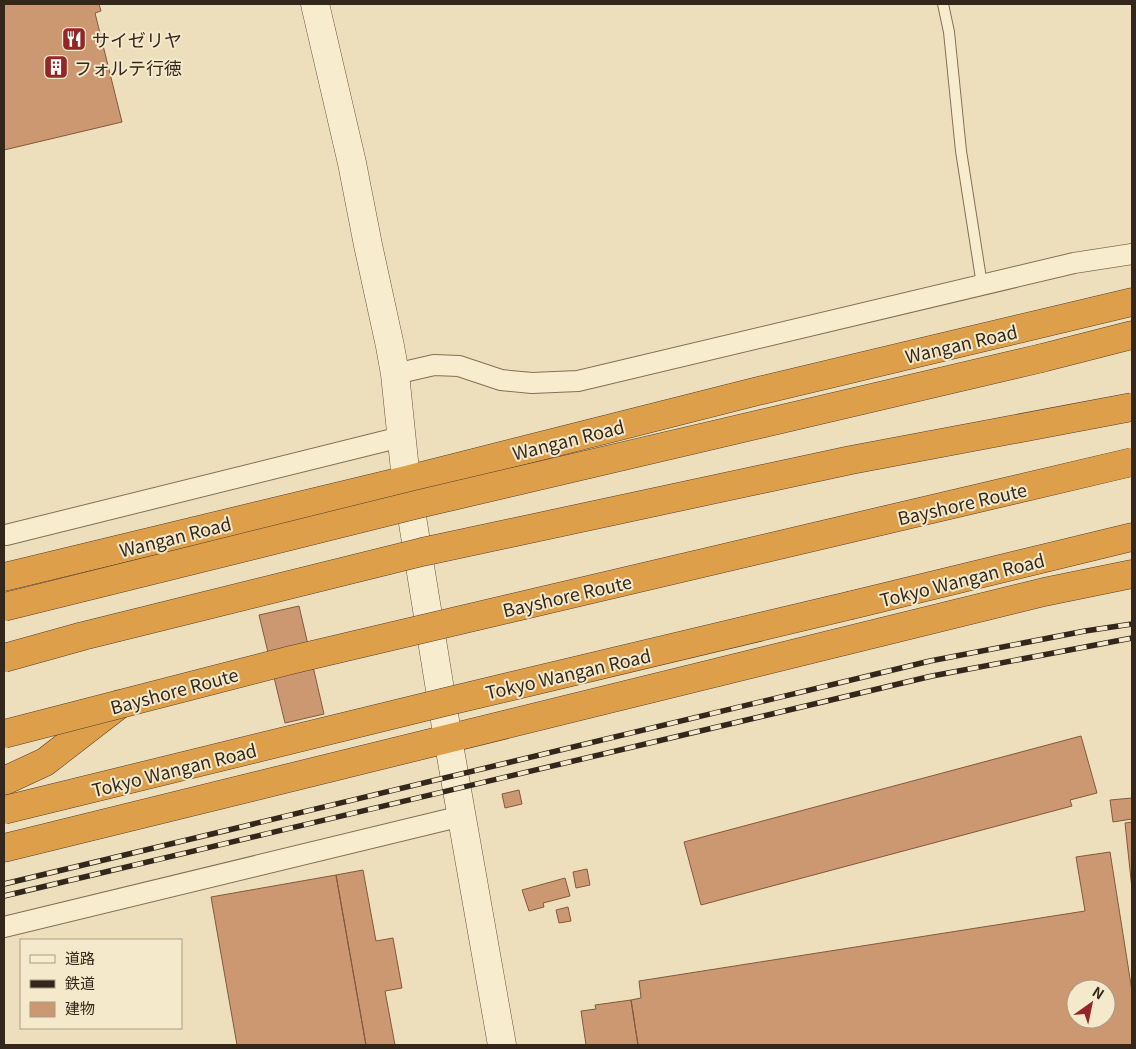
<svg xmlns="http://www.w3.org/2000/svg" width="1136" height="1049" font-family="Georgia,'Noto Sans JP',serif">
	<style>
		.building { fill: #cb9872; stroke: #83593c; fill-rule: evenodd }
		.lines { fill: none; stroke-linecap: round; stroke-linejoin: round }
		.lane-casing { stroke: #846f56; stroke-width: 12 }
		.street-casing { stroke: #846f56; stroke-width: 22 }
		.secondary-casing { stroke: #66503a; stroke-width: 29 }
		.highway-casing { stroke: #523d2b; stroke-width: 29 }
		.lane { stroke: #f8eccf; stroke-width: 10 }
		.street { stroke: #f8eccf; stroke-width: 20 }
		.secondary { stroke: #f8eccf; stroke-width: 28 }
		.highway { stroke: #de9f4b; stroke-width: 28 }
		.rail-casing { stroke: #33271b; stroke-width: 5.5 }
		.rail { stroke: #f5e9cc; stroke-width: 4; stroke-dasharray: 11; stroke-linecap: butt }
		.highway-bridge-casing { stroke: #523d2b; stroke-width: 29; stroke-linecap: butt }
		.highway-bridge { stroke: #de9f4b; stroke-width: 28 }
		.labels { text-anchor: middle; dominant-baseline: central; stroke-width: 4; stroke-linejoin: round; paint-order: stroke }
		.poi-label { font-size: 18px; fill: #33271b; stroke: #f5e9cc; text-anchor: start }
		.street-label { font-size: 18px; fill: #33271b; stroke: #f5e9cc }
	</style>
	<rect width="100%" height="100%" fill="#eddfbc"/>
	<path class="building" d="M 4,4 L 99,4 L 101,11 L 95,13 L 122,122 L 4,150 Z
		M 299,606 L 324,714 L 285,723 L 259,615 Z
		M 1081,736 L 1097,793 L 1070,800 L 1072,806 L 701,905 L 684,842 Z
		M 519,790 L 522,804 L 505,808 L 502,794 Z
		M 1132,798 L 1132,819 L 1113,822 L 1110,800 Z
		M 1132,822 L 1132,889 L 1125,823 Z
		M 1110,852 L 1132,991 L 1132,1045 L 638,1045 L 631,1000 L 641,998 L 639,981 L 1085,911 L 1076,857 ZM 1076,989 L 1106,989 L 1106,1019 L 1076,1019 Z
		M 587,869 L 590,885 L 576,888 L 573,872 Z
		M 363,870 L 376,941 L 393,938 L 402,988 L 385,991 L 395,1045 L 366,1045 L 336,875 Z
		M 336,875 L 366,1045 L 237,1045 L 211,897 Z
		M 565,878 L 570,896 L 543,903 L 544,907 L 529,911 L 522,890 Z
		M 568,907 L 571,921 L 559,923 L 556,910 Z
		M 631,1000 L 638,1045 L 586,1045 L 581,1011 L 596,1009 L 595,1005 Z"/>
	<g class="lines">
		<defs>
			<path id="lane" d="M 943,4 L 949,32 L 961,151 L 982,285"/>
			<path id="street" d="M 395,374 L 434,365 L 459,366 L 501,380 L 532,383 L 578,381 L 1074,263 L 1132,254
				M 6,535 L 401,437
				M 4,927 L 462,816"/>
			<path id="secondary" d="M 315,4 L 352,163 L 368,245 L 390,346 L 395,374 L 406,480 L 448,739 L 502,1045"/>
			<path id="highway" d="M 1042,358 L 1132,335
				M 4,577 L 406,480 L 758,391 L 1132,302
				M 852,605 L 1132,537
				M 4,781 L 45,762 L 120,704
				M 4,848 L 1044,592 L 1132,574"/>
		</defs>
		<use href="#lane" class="lane-casing"/>
		<use href="#street" class="street-casing"/>
		<use href="#secondary" class="secondary-casing"/>
		<use href="#highway" class="highway-casing"/>
		<use href="#lane" class="lane"/>
		<use href="#street" class="street"/>
		<use href="#secondary" class="secondary"/>
		<use href="#highway" class="highway"/>
		<defs>
			<path id="rail" d="M 4,884 L 930,661 L 1085,631 L 1132,624
				M 4,896 L 932,676 L 1043,655 L 1132,638"/>
		</defs>
		<use href="#rail" class="rail-casing"/>
		<use href="#rail" class="rail"/>
		<defs>
			<path id="highway-bridge" d="M 4,607 L 419,504 L 1042,358
				M 4,658 L 83,636 L 422,552 L 851,460 L 1132,407
				M 4,734 L 291,660 L 1132,462
				M 4,810 L 445,702 L 852,605"/>
		</defs>
		<use href="#highway-bridge" class="highway-bridge-casing"/>
		<use href="#highway-bridge" class="highway-bridge"/>
	</g>
	<defs>
		<symbol id="restaurant-square" viewBox="-11 -11 22 22"><rect x="-9" y="-9" width="18" height="18" rx="4" fill="#932727" stroke="#f5e9cc"/><path d="M-5-6h1v4h1v-4h1v4h1v-4h1v5L-1.5 .5V6h-2V.5L-5-1ZM5-6V6H3V1.5H1.5Q1.5-4 5-6Z" fill="#fff"/></symbol>
		<symbol id="building-square" viewBox="-11 -11 22 22"><rect x="-9" y="-9" width="18" height="18" rx="4" fill="#932727" stroke="#f5e9cc"/><path d="M-4-6H4V6H1V3H-1V6H-4ZM-2.5-4.3h1.7v1.8h-1.7ZM.8-4.3h1.7v1.8H.8ZM-2.5-1h1.7V.8h-1.7ZM.8-1h1.7V.8H.8Z" fill="#fff"/></symbol>
	</defs>
	<g fill-rule="evenodd">
		<use href="#restaurant-square" x="60" y="25" width="28" height="28"/>
		<use href="#building-square" x="42" y="53" width="28" height="28"/>
	</g>
	<g class="labels">
		<g class="poi-label">
			<text x="92" y="39">サイゼリヤ</text>
			<text x="74" y="67">フォルテ行徳</text>
		</g>
		<g class="street-label">
			<text transform="translate(961 343) rotate(-13)">Wangan Road</text>
			<text transform="translate(568 439) rotate(-14)">Wangan Road</text>
			<text transform="translate(962 503) rotate(-13)">Bayshore Route</text>
			<text transform="translate(175 536) rotate(-14)">Wangan Road</text>
			<text transform="translate(962 579) rotate(-14)">Tokyo Wangan Road</text>
			<text transform="translate(567 595) rotate(-13)">Bayshore Route</text>
			<text transform="translate(568 673) rotate(-13)">Tokyo Wangan Road</text>
			<text transform="translate(174 690) rotate(-15)">Bayshore Route</text>
			<text transform="translate(174 769) rotate(-14)">Tokyo Wangan Road</text>
		</g>
	</g>
	<rect width="1136" height="1049" fill="none" stroke="#33271b" stroke-width="10"/>
	<rect x="20" y="939" width="162" height="90" fill="#f5e9cc" stroke="#a79b85"/>
	<rect x="30" y="955" width="25" height="8" fill="#f8eccf" stroke="#a79b85"/>
	<text x="65" y="964" font-size="15" fill="#33271b">道路</text>
	<rect x="30" y="980" width="25" height="8" fill="#33271b" stroke="#a79b85"/>
	<text x="65" y="989" font-size="15" fill="#33271b">鉄道</text>
	<rect x="30" y="1002" width="25" height="15" fill="#cb9872" stroke="#a79b85"/>
	<text x="65" y="1014" font-size="15" fill="#33271b">建物</text>
	<g transform="translate(1091 1004) rotate(33)"><circle r="24" fill="#f5e9cc" stroke="#a79b85"/>
	<path d="M0-4L9 19L0 12L-9 19Z" fill="#932727"/>
	<text y="-8" font-size="14" font-weight="bold" text-anchor="middle" fill="#33271b">N</text>
	</g>
</svg>
